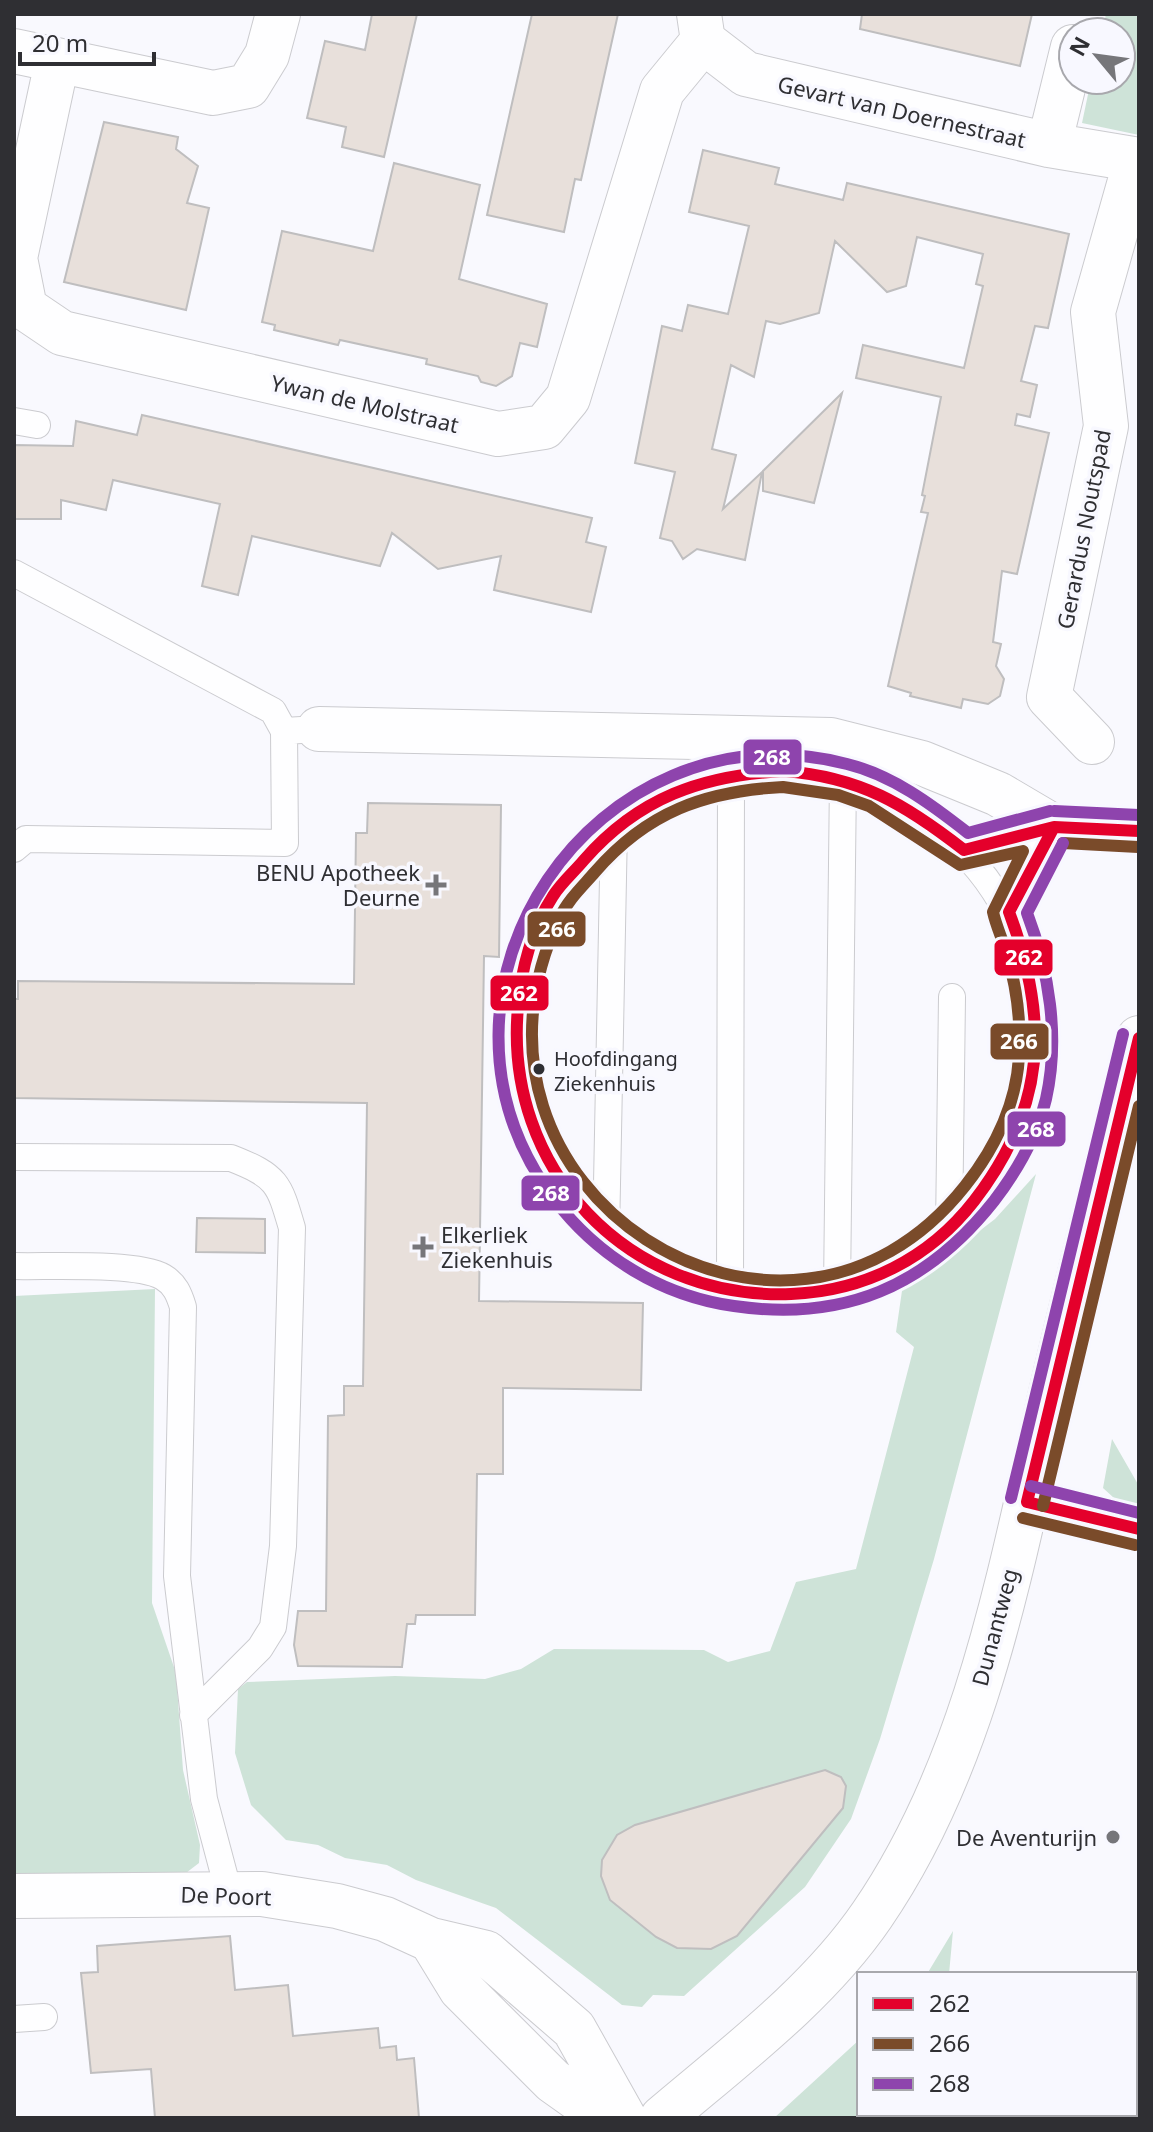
<svg xmlns="http://www.w3.org/2000/svg" width="1153" height="2132" font-family="'Noto Sans',sans-serif">
	<style>
		.green { fill: #cee3d8 }
		.building { fill: #e8e0db; stroke: #bfbebf; stroke-width: 2 }
		.lines { fill: none; stroke-linecap: round; stroke-linejoin: round }
		.service-casing { stroke: #cbcbcf; stroke-width: 28 }
		.minor-casing { stroke: #cbcbcf; stroke-width: 46 }
		.tertiary-casing { stroke: #cbcbcf; stroke-width: 46 }
		.service { stroke: #fefeff; stroke-width: 26 }
		.minor { stroke: #fefeff; stroke-width: 44 }
		.tertiary { stroke: #fefeff; stroke-width: 44 }
		.bus-1-casing { stroke: #f8f8ff; stroke-width: 18 }
		.bus-2-casing { stroke: #f8f8ff; stroke-width: 18 }
		.bus-3-casing { stroke: #f8f8ff; stroke-width: 18 }
		.bus-1 { stroke: #e4002b; stroke-width: 12 }
		.bus-2 { stroke: #7a4b2a; stroke-width: 12 }
		.bus-3 { stroke: #8e44ad; stroke-width: 12 }
		.poi-dot { fill: #76767a; stroke: #f8f8ff; stroke-width: 3 }
		.bus-dot { fill: #2f2f33; stroke: #f8f8ff; stroke-width: 3 }
		.labels { text-anchor: middle; dominant-baseline: central; stroke-width: 7; stroke-linejoin: round; paint-order: stroke }
		.bus-label { font-size: 20px; fill: #2f2f33; stroke: #f8f8ff; text-anchor: start }
		.street-label { font-size: 22px; fill: #2f2f33; stroke: #f8f8ff }
		.poi-label { font-size: 22px; fill: #2f2f33; stroke: #f8f8ff; text-anchor: end }
		.line-badge { stroke: #f8f8ff; stroke-width: 3 }
		.badge-label { font-size: 22px; text-anchor: middle; font-weight: bold; fill: #fff }
	</style>
	<rect width="100%" height="100%" fill="#f9f9fe"/>
	<path class="green" d="M 1106,14 L 1139,14 L 1139,135 L 1082,123 L 1091,80 L 1121,80 L 1121,32 L 1102,32 Z
		M 1036,1174 L 934,1559 L 880,1739 L 851,1819 L 805,1887 L 684,1996 L 653,1995 L 642,2007 L 622,2005 L 496,1908 L 416,1880 L 387,1865 L 345,1858 L 318,1845 L 286,1840 L 251,1805 L 235,1753 L 238,1689 L 247,1682 L 395,1676 L 485,1679 L 521,1669 L 554,1649 L 704,1650 L 728,1662 L 770,1651 L 796,1582 L 856,1569 L 914,1347 L 896,1332 L 903,1284 L 915,1280 L 995,1219 Z
		M 155,1289 L 152,1603 L 176,1673 L 183,1770 L 200,1845 L 199,1863 L 182,1876 L 14,1882 L 14,1296 Z
		M 1112,1439 L 1139,1486 L 1139,1507 L 1114,1498 L 1103,1488 Z
		M 953,1931 L 949,1974 L 927,1974 Z
		M 859,2040 L 859,2114 L 938,2114 L 937,2118 L 774,2118 Z"/>
	<path class="building" d="M 372,14 L 417,14 L 384,157 L 342,147 L 346,127 L 307,118 L 325,41 L 365,50 Z
		M 532,14 L 618,14 L 581,180 L 575,179 L 564,232 L 487,215 Z
		M 862,14 L 1032,14 L 1020,66 L 860,29 Z
		M 104,122 L 178,137 L 176,149 L 198,166 L 187,203 L 209,208 L 186,310 L 64,282 Z
		M 703,150 L 779,168 L 775,184 L 843,200 L 847,183 L 1069,234 L 1048,328 L 1035,326 L 1021,381 L 1037,385 L 1030,417 L 1017,414 L 1015,425 L 1049,433 L 1017,574 L 1002,571 L 993,642 L 1001,644 L 996,666 L 1004,679 L 1000,696 L 988,704 L 963,699 L 961,708 L 910,696 L 911,693 L 888,686 L 928,513 L 921,512 L 925,496 L 922,495 L 941,397 L 856,378 L 863,345 L 964,368 L 983,286 L 976,284 L 983,254 L 917,237 L 906,286 L 887,292 L 835,241 L 819,313 L 780,324 L 766,321 L 754,377 L 731,365 L 712,449 L 736,455 L 723,509 L 762,472 L 745,560 L 697,549 L 683,559 L 672,541 L 660,538 L 675,472 L 635,463 L 662,326 L 682,331 L 688,305 L 728,314 L 749,226 L 689,212 Z
		M 394,163 L 480,185 L 459,279 L 547,304 L 537,347 L 520,343 L 512,376 L 496,386 L 481,382 L 478,376 L 426,364 L 427,359 L 340,340 L 338,345 L 274,330 L 275,325 L 262,322 L 282,231 L 373,251 Z
		M 842,393 L 814,503 L 763,491 L 763,471 Z
		M 142,415 L 592,518 L 586,542 L 606,547 L 591,612 L 494,590 L 501,556 L 438,569 L 392,533 L 380,566 L 252,536 L 238,595 L 202,586 L 220,504 L 113,480 L 106,510 L 61,500 L 61,519 L 14,519 L 14,445 L 73,446 L 76,421 L 137,435 Z
		M 368,803 L 501,805 L 499,957 L 484,956 L 479,1301 L 643,1303 L 641,1390 L 503,1388 L 503,1474 L 477,1474 L 475,1615 L 416,1615 L 415,1624 L 407,1624 L 402,1667 L 298,1666 L 294,1645 L 298,1611 L 326,1611 L 328,1416 L 344,1415 L 344,1386 L 363,1386 L 367,1103 L 14,1098 L 14,999 L 18,999 L 18,981 L 354,984 L 356,833 L 367,833 Z
		M 197,1218 L 265,1219 L 265,1253 L 196,1252 Z
		M 825,1770 L 841,1777 L 846,1786 L 843,1808 L 737,1936 L 711,1949 L 677,1948 L 656,1937 L 610,1900 L 601,1876 L 602,1860 L 617,1835 L 635,1825 Z
		M 230,1936 L 235,1990 L 288,1985 L 293,2036 L 378,2028 L 380,2048 L 396,2046 L 397,2060 L 414,2058 L 419,2118 L 155,2118 L 151,2069 L 91,2073 L 81,1973 L 98,1972 L 97,1946 Z"/>
	<g class="lines">
		<defs>
			<path id="service" d="M 14,421 L 37,425
				M 14,573 L 273,711 L 284,731
				M515 1034a261 261 0 1 1 522 0a261 261 0 1 1-522 0Z
				M 14,849 L 26,839 L 285,843 L 284,731 L 319,729
				M 964,850 L 1054,827
				M 1009,912 L 1054,827
				M 14,1157 L 231,1158 C 277,1176 279,1183 292,1228 L 283,1546 L 273,1627 L 260,1648 L 193,1715
				M 949,1230 L 952,997
				M 606,1235 L 614,827
				M 14,1266 C 48,1267 137,1262 163,1277 C 175,1284 179,1294 183,1307 L 177,1576 L 204,1799 L 229,1893
				M 837,1289 L 843,779
				M 730,1293 L 731,775
				M 14,2019 L 44,2017"/>
			<path id="minor" d="M 699,14 L 703,41 L 746,74 L 1049,145 L 1139,160
				M 14,51 L 213,93 L 248,86 L 267,55 L 278,14
				M 57,62 L 15,258 L 25,308 L 62,333 L 498,434 L 544,427 L 568,398 L 662,91 L 703,41
				M 1049,145 L 1073,47
				M 319,729 L 831,740 L 922,763 L 998,794 L 1054,827 L 1139,831
				M 1092,742 L 1049,697 L 1106,426 L 1093,312 L 1136,160
				M 1027,1502 L 1139,1529
				M 14,1896 L 262,1894 L 337,1906 L 385,1919 L 431,1940 L 486,1953 L 574,2029 L 624,2118
				M 431,1940 L 461,1989 L 553,2081 L 605,2118"/>
			<path id="tertiary" d="M 662,2118 C 735,2056 818,1994 872,1915 C 977,1762 1010,1571 1051,1393 C 1079,1275 1109,1156 1139,1038"/>
		</defs>
		<use href="#service" class="service-casing"/>
		<use href="#minor" class="minor-casing"/>
		<use href="#tertiary" class="tertiary-casing"/>
		<use href="#service" class="service"/>
		<use href="#minor" class="minor"/>
		<use href="#tertiary" class="tertiary"/>
		<defs>
			<path id="bus-1" d="M 784,771 C 860,777 905,804 964,850 L 1054,827 L 1009,912 C 1050,1021 1046,1108 974,1201 C 929,1259 864,1291 791,1294 C 628,1300 503,1169 518,1007 C 521,970 532,928 553,896 C 561,883 574,872 584,860 C 638,798 702,775 784,771 Z
				M 1054,827 L 1139,831
				M 1027,1502 L 1139,1038
				M 1027,1502 L 1139,1529"/>
			<path id="bus-2" d="M 783,787 L 838,795 L 869,806 L 960,865 L 1023,851 L 993,912 C 996,926 1003,940 1007,955 C 1017,988 1021,1023 1019,1057 C 1016,1106 995,1148 965,1186 C 784,1415 430,1189 560,917 C 568,900 582,887 595,872 C 647,812 705,791 783,787 Z
				M 1063,843 L 1138,847
				M 1043,1506 L 1139,1106
				M 1023,1518 L 1135,1545"/>
			<path id="bus-3" d="M 1050,811 L 968,833 C 931,804 892,775 847,764 C 595,699 398,992 554,1199 C 598,1257 662,1296 734,1306 C 843,1322 926,1287 994,1201 C 1017,1171 1037,1136 1046,1099 C 1060,1037 1049,971 1027,913 L 1063,843
				M 1054,811 L 1139,815
				M 1031,1486 L 1139,1513
				M 1011,1498 L 1123,1034"/>
		</defs>
		<use href="#bus-1" class="bus-1-casing"/>
		<use href="#bus-2" class="bus-2-casing"/>
		<use href="#bus-3" class="bus-3-casing"/>
		<use href="#bus-1" class="bus-1"/>
		<use href="#bus-2" class="bus-2"/>
		<use href="#bus-3" class="bus-3"/>
	</g>
	<g class="poi-dot">
		<path d="M432 873h8v8h8v8h-8v8h-8v-8h-8v-8h8z"/>
		<path d="M419 1235h8v8h8v8h-8v8h-8v-8h-8v-8h8z"/>
		<circle cx="1113" cy="1837" r="8"/>
	</g>
	<circle class="bus-dot" cx="539" cy="1069" r="7"/>
	<g class="labels">
		<g class="bus-label">
			<text x="554" y="1058">Hoofdingang<tspan x="554" dy="25">Ziekenhuis</tspan></text>
		</g>
		<g class="street-label">
			<text transform="translate(902 111) rotate(13)">Gevart van Doernestraat</text>
			<text transform="translate(365 403) rotate(13)">Ywan de Molstraat</text>
			<text transform="translate(1083 529) rotate(-79)">Gerardus Noutspad</text>
			<text transform="translate(994 1627) rotate(-75)">Dunantweg</text>
			<text transform="translate(226 1895) rotate(2)">De Poort</text>
		</g>
		<g class="poi-label">
			<text x="420" y="872">BENU Apotheek<tspan x="420" dy="25">Deurne</tspan></text>
			<text x="441" y="1234" text-anchor="start">Elkerliek<tspan x="441" dy="25">Ziekenhuis</tspan></text>
			<text x="1097" y="1837">De Aventurijn</text>
		</g>
	</g>
	<g class="line-badge">
		<rect x="742" y="738" width="61" height="38" rx="8" fill="#8e44ad"/>
		<rect x="526" y="910" width="61" height="38" rx="8" fill="#7a4b2a"/>
		<rect x="993" y="938" width="61" height="39" rx="8" fill="#e4002b"/>
		<rect x="489" y="974" width="61" height="38" rx="8" fill="#e4002b"/>
		<rect x="989" y="1022" width="61" height="39" rx="8" fill="#7a4b2a"/>
		<rect x="1006" y="1110" width="61" height="38" rx="8" fill="#8e44ad"/>
		<rect x="520" y="1174" width="61" height="38" rx="8" fill="#8e44ad"/>
	</g>
	<g class="badge-label">
		<text x="772" y="765">268</text>
		<text x="557" y="937">266</text>
		<text x="1024" y="965">262</text>
		<text x="519" y="1001">262</text>
		<text x="1019" y="1049">266</text>
		<text x="1036" y="1137">268</text>
		<text x="551" y="1201">268</text>
	</g>
	<rect width="1153" height="2132" fill="none" stroke="#2f2f33" stroke-width="32"/>
	<rect x="857" y="1972" width="280" height="144" fill="#f8f8ff" stroke="#a8a8ad" stroke-width="2"/>
	<rect x="873" y="1998" width="40" height="12" fill="#e4002b" stroke="#a8a8ad" stroke-width="2"/>
	<text x="929" y="2012" font-size="24" fill="#2f2f33">262</text>
	<rect x="873" y="2038" width="40" height="12" fill="#7a4b2a" stroke="#a8a8ad" stroke-width="2"/>
	<text x="929" y="2052" font-size="24" fill="#2f2f33">266</text>
	<rect x="873" y="2078" width="40" height="12" fill="#8e44ad" stroke="#a8a8ad" stroke-width="2"/>
	<text x="929" y="2092" font-size="24" fill="#2f2f33">268</text>
	<g transform="translate(1097 56) rotate(299)"><circle r="38" fill="#f8f8ff" stroke="#a8a8ad" stroke-width="2"/>
	<path d="M0-6L14 30L0 20L-14 30Z" fill="#76767a"/>
	<text y="-12" font-size="22" font-weight="bold" text-anchor="middle" fill="#2f2f33">N</text>
	</g>
	<path d="M20 52v12h134v-12" fill="none" stroke="#2f2f33" stroke-width="4"/>
	<text x="32" y="52" font-size="24" fill="#2f2f33" stroke="#f8f8ff" stroke-width="6" paint-order="stroke">20 m</text>
</svg>
